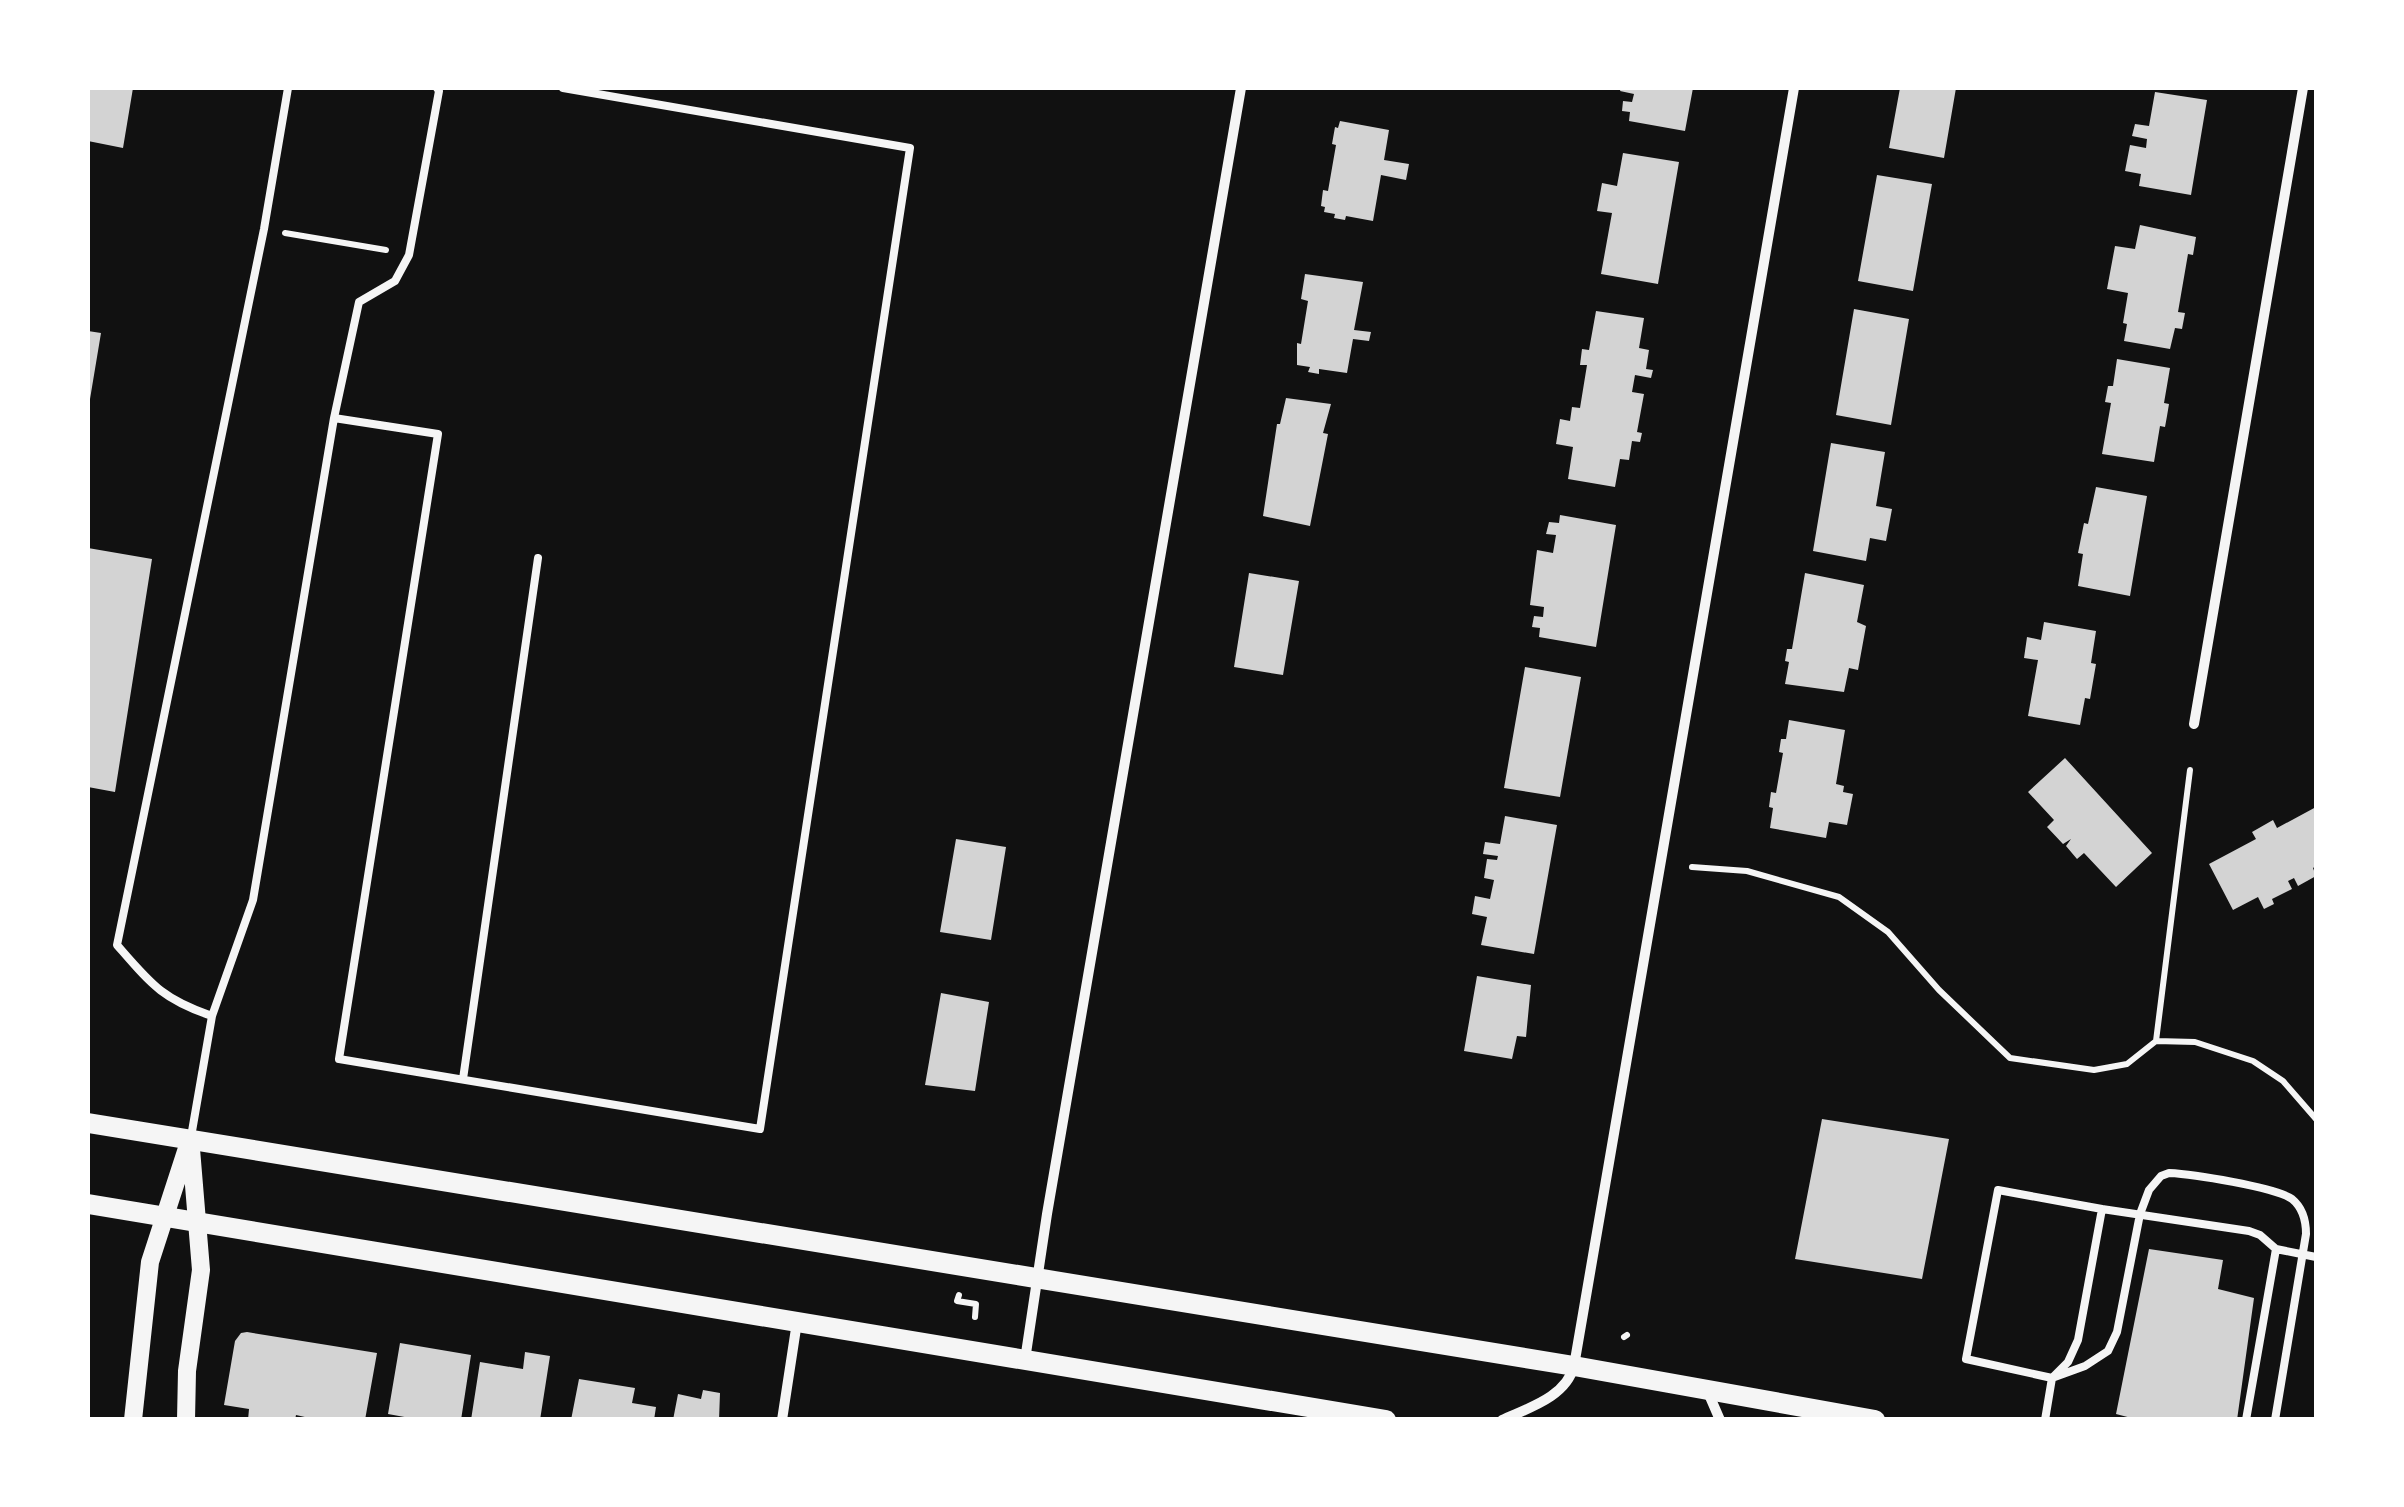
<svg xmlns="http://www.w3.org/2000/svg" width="2404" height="1507" font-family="Rubik,sans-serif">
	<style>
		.building { fill: #d3d3d3 }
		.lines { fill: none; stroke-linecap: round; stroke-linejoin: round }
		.path { stroke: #f5f5f5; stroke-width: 6 }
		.service { stroke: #f5f5f5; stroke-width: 8 }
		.minor { stroke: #f5f5f5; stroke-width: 10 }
		.tertiary { stroke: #f5f5f5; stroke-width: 18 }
		.secondary { stroke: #f5f5f5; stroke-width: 20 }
	</style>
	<rect width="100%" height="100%" fill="#111"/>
	<path class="building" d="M 88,88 L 133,88 L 123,148 L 88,141 Z
		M 1621,88 L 1693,88 L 1685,131 L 1629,121 L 1630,112 L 1622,111 L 1623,101 L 1632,102 L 1634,94 L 1620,91 Z
		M 1900,88 L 1956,88 L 1944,158 L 1889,148 Z
		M 2155,92 L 2207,100 L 2191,195 L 2139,186 L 2141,174 L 2125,171 L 2130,145 L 2146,148 L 2147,139 L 2132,136 L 2135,124 L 2149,126 Z
		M 1340,121 L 1389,130 L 1384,160 L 1409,164 L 1406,180 L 1381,175 L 1373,221 L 1346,216 L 1345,220 L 1334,218 L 1335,214 L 1324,212 L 1325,207 L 1321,206 L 1323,190 L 1328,191 L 1336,145 L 1332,144 L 1335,127 L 1338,128 Z
		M 1623,153 L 1679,162 L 1658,284 L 1601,274 L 1612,213 L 1597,211 L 1602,183 L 1617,186 Z
		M 1877,175 L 1932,184 L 1913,291 L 1858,281 Z
		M 2140,225 L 2196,237 L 2193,255 L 2188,254 L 2178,312 L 2185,313 L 2182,329 L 2175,328 L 2170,349 L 2124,341 L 2127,324 L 2123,323 L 2128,293 L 2107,289 L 2115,246 L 2135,249 Z
		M 1305,274 L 1363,282 L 1354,330 L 1371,332 L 1369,341 L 1353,339 L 1347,373 L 1319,369 L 1319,374 L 1308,372 L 1310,367 L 1297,365 L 1297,343 L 1301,344 L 1308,301 L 1301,299 Z
		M 1854,309 L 1909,319 L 1891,425 L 1836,415 Z
		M 1596,311 L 1644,318 L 1639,348 L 1649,350 L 1646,369 L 1653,370 L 1651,378 L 1635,375 L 1632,392 L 1644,394 L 1637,432 L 1642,433 L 1640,442 L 1632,441 L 1629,460 L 1620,459 L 1615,487 L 1568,479 L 1573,447 L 1556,444 L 1560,419 L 1570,421 L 1572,407 L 1580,408 L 1587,365 L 1580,365 L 1582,349 L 1589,350 Z
		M 88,331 L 101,333 L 90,399 L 88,399 Z
		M 2117,359 L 2170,368 L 2164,403 L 2169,404 L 2167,416 L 2165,427 L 2160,426 L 2154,462 L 2102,454 L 2111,403 L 2105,402 L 2108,386 L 2113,386 Z
		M 1286,398 L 1331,404 L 1323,433 L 1328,434 L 1310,526 L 1263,516 L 1277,424 L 1280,424 Z
		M 1831,443 L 1885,452 L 1876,506 L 1892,509 L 1886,541 L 1870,538 L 1866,561 L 1813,551 Z
		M 2096,487 L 2147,496 L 2130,596 L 2078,586 L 2083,554 L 2078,553 L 2084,523 L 2088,524 Z
		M 1560,515 L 1616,525 L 1596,647 L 1539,637 L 1540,628 L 1532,627 L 1534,616 L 1543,617 L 1544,607 L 1530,605 L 1537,550 L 1553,553 L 1556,535 L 1546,534 L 1549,522 L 1559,523 Z
		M 88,548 L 152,559 L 115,792 L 88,787 Z
		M 1249,573 L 1299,581 L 1283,675 L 1234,667 Z
		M 1805,573 L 1864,585 L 1857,622 L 1866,626 L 1858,670 L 1849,668 L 1844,692 L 1785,684 L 1789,662 L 1785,661 L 1787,649 L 1792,649 Z
		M 2044,622 L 2096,631 L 2091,663 L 2096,664 L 2090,699 L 2085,698 L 2080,725 L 2028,716 L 2038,660 L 2024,658 L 2027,637 L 2041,640 Z
		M 1525,667 L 1581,677 L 1560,797 L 1504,788 Z
		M 1789,720 L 1845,730 L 1836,784 L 1844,786 L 1843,792 L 1853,794 L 1847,825 L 1829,822 L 1826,838 L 1770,828 L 1773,808 L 1769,807 L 1771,792 L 1776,793 L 1783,753 L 1779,752 L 1781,739 L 1786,739 Z
		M 2065,758 L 2152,853 L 2116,887 L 2084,853 L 2077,859 L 2066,846 L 2071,839 L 2063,844 L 2047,827 L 2054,820 L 2028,792 Z
		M 2316,807 L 2316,866 L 2313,868 L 2316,876 L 2298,886 L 2294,878 L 2288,881 L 2292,889 L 2272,899 L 2274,904 L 2264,909 L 2258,897 L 2233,910 L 2209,864 L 2256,839 L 2252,832 L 2273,820 L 2277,828 Z
		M 1505,816 L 1557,825 L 1534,954 L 1481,945 L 1487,917 L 1472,914 L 1475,896 L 1490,899 L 1494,880 L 1484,878 L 1487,859 L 1497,860 L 1498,856 L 1483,854 L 1485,842 L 1500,844 Z
		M 956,839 L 1006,847 L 991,940 L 940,932 Z
		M 1477,976 L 1531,985 L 1526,1037 L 1517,1036 L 1512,1059 L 1464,1051 Z
		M 941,993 L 989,1002 L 975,1091 L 925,1085 Z
		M 1822,1119 L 1949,1139 L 1922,1279 L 1795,1259 Z
		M 2149,1249 L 2223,1260 L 2218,1289 L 2254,1298 L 2237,1420 L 2139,1420 L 2116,1414 Z
		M 247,1332 L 377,1353 L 365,1420 L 318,1420 L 296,1415 L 295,1420 L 248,1420 L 249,1409 L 224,1405 L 235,1341 L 241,1333 Z
		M 400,1343 L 471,1355 L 461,1420 L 421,1420 L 388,1414 Z
		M 525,1352 L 550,1356 L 540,1420 L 471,1420 L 480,1362 L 523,1369 Z
		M 579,1379 L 635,1388 L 632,1403 L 656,1407 L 654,1420 L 571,1420 Z
		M 703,1390 L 720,1393 L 719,1420 L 673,1420 L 678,1394 L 701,1399 Z"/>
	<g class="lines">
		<path class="path" d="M 285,233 L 386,250
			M 1692,867 L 1747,871 L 1839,897 L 1888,932 L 1939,990 L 2010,1058 L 2094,1070 L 2127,1064 L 2156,1041 L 2195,1042 L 2253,1061 L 2283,1081 L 2316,1119
			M 2156,1041 L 2190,770
			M 959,1295 L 957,1301 L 976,1304 L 975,1317
			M 1624,1337 L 1627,1335"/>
		<path class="service" d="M 334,418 L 438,434 L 339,1059 L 760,1129 L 910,148 L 563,88
			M 212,1016 C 162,999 151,984 117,945 L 264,229 L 288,88
			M 463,1079 L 538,558
			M 191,1137 L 212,1016 L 253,900 L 334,418 L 359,302 L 395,281 L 409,255 L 439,91 L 437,88
			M 2102,1209 L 2249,1231 L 2260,1235 L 2276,1249 L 2316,1257
			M 2045,1420 L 2052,1378 L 2068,1362 L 2078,1340 L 2102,1209 L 1998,1190 L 1966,1359 L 2052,1378 L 2085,1366 L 2108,1351 L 2117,1332 L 2140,1214 L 2149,1190 L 2161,1176 L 2169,1173 C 2192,1174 2275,1187 2292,1199 C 2303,1208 2306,1221 2306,1234 L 2275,1420
			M 2246,1420 L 2276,1249"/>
		<path class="minor" d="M 2194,724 L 2303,88
			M 1025,1360 L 1047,1214 L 1241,88
			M 1707,1390 L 1720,1420
			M 782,1420 L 797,1322
			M 1502,1420 C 1528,1408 1566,1397 1574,1366 L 1794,88"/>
		<path class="tertiary" d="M 133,1420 L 150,1262 L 190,1139
			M 186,1420 L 187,1371 L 201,1270 L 191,1149"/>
		<path class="secondary" d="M 88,1123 L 1574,1366 L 1875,1420
			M 88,1204 L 1386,1420"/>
	</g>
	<rect width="2404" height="1507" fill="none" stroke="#ffffff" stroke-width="180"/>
</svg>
